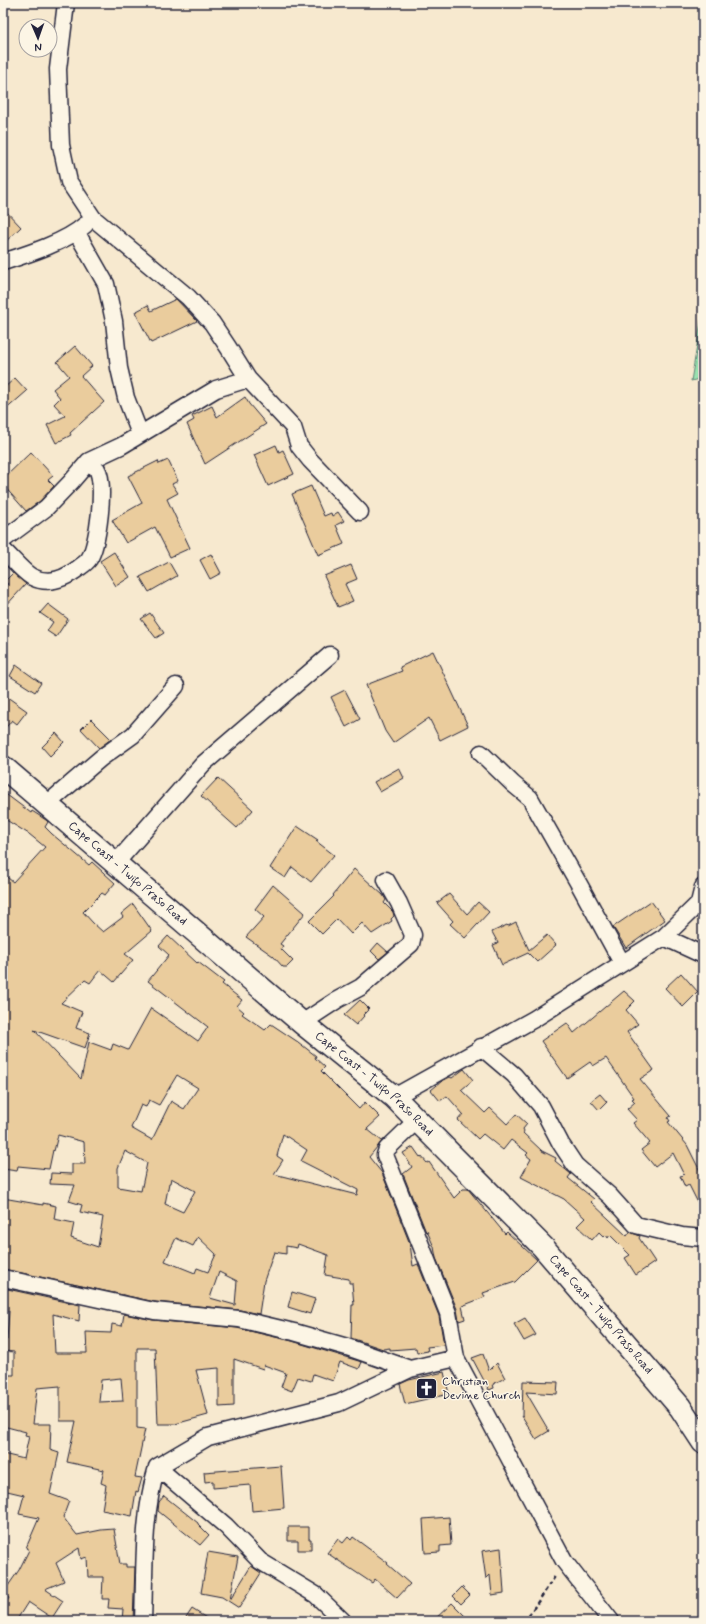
<svg xmlns="http://www.w3.org/2000/svg" width="706" height="1624" font-family="Mynerve,sans-serif">
	<style>
		.green { fill: #9ae2b0; stroke: #5e8276 }
		.building { fill: #eacc9d; stroke: #22223b; fill-rule: evenodd }
		.lines { fill: none; stroke-linecap: round; stroke-linejoin: round }
		.minor-casing { stroke: #22223b; stroke-width: 19 }
		.secondary-casing { stroke: #22223b; stroke-width: 25 }
		.path { stroke: #22223b; stroke-width: 2.5; stroke-dasharray: 4 3; stroke-linecap: butt }
		.minor { stroke: #fcf5e5; stroke-width: 16 }
		.secondary { stroke: #fcf5e5; stroke-width: 22 }
		.labels { text-anchor: middle; dominant-baseline: central; stroke-width: 3; stroke-linejoin: round; paint-order: stroke }
		.street-label { font-size: 12px; fill: #22223b; stroke: #fcf5e5 }
		.poi-label { font-size: 12px; fill: #22223b; stroke: #fcf5e5; text-anchor: start }
	</style>
	<rect width="100%" height="100%" fill="#f7e9cf"/>
	<filter id="ink" filterUnits="userSpaceOnUse"><feTurbulence type="fractalNoise" baseFrequency=".025" numOctaves="2"/><feDisplacementMap in="SourceGraphic" scale="8" xChannelSelector="R" yChannelSelector="G"/><feConvolveMatrix kernelMatrix="1 2 1 2 8 2 1 2 1" color-interpolation-filters="sRGB"/></filter>
	<g filter="url(#ink)">
		<path class="green" d="M 703,310 L 703,378 L 691,381 Z"/>
		<path class="building" d="M 3,208 L 21,227 L 3,244 Z
			M 176,299 L 197,321 L 151,343 L 135,312 L 148,305 L 151,311 Z
			M 75,346 L 92,366 L 81,376 L 104,402 L 70,433 L 71,435 L 56,443 L 47,425 L 65,416 L 54,404 L 60,398 L 53,389 L 69,376 L 57,362 Z
			M 15,378 L 27,391 L 3,412 L 3,389 Z
			M 245,397 L 249,404 L 266,424 L 205,464 L 187,424 L 194,420 L 192,416 L 212,406 L 217,417 Z
			M 276,445 L 279,452 L 283,450 L 294,474 L 268,486 L 254,455 Z
			M 31,452 L 53,476 L 48,480 L 54,486 L 40,501 L 26,511 L 3,485 L 3,479 Z
			M 168,460 L 178,481 L 172,484 L 178,493 L 167,499 L 190,548 L 170,557 L 155,527 L 126,543 L 112,520 L 142,503 L 128,476 L 158,461 L 159,464 Z
			M 311,486 L 324,516 L 331,513 L 332,516 L 338,512 L 344,521 L 336,525 L 344,544 L 318,555 L 292,494 Z
			M 114,552 L 130,577 L 116,586 L 100,561 Z
			M 211,554 L 221,573 L 210,579 L 200,560 Z
			M 169,562 L 177,576 L 149,592 L 140,577 Z
			M 351,565 L 357,579 L 345,584 L 353,601 L 338,607 L 324,576 Z
			M 13,573 L 26,584 L 3,609 L 3,589 L 8,584 L 5,581 Z
			M 48,604 L 68,619 L 56,637 L 47,631 L 53,622 L 40,613 Z
			M 150,613 L 164,633 L 156,638 L 141,619 Z
			M 433,651 L 468,726 L 440,740 L 429,718 L 393,743 L 385,731 L 366,685 L 402,671 L 400,667 Z
			M 16,665 L 41,683 L 35,692 L 10,676 Z
			M 345,690 L 360,719 L 346,727 L 331,697 Z
			M 3,694 L 27,711 L 17,724 L 12,720 L 3,731 Z
			M 91,719 L 111,739 L 99,748 L 81,729 Z
			M 56,733 L 64,742 L 50,756 L 42,747 Z
			M 399,768 L 404,778 L 380,792 L 374,782 Z
			M 218,778 L 253,810 L 237,828 L 201,796 Z
			M 3,792 L 31,813 L 32,811 L 46,820 L 48,822 L 45,827 L 52,834 L 89,865 L 92,862 L 115,883 L 105,895 L 102,893 L 83,912 L 93,923 L 103,932 L 123,917 L 121,914 L 133,904 L 152,931 L 125,954 L 133,960 L 114,982 L 100,970 L 90,983 L 85,980 L 61,1003 L 82,1012 L 76,1028 L 90,1033 L 85,1048 L 34,1030 L 81,1079 L 89,1042 L 111,1050 L 113,1044 L 128,1050 L 151,1008 L 198,1041 L 208,1027 L 148,981 L 169,955 L 159,946 L 168,936 L 197,963 L 198,962 L 224,982 L 222,984 L 242,1000 L 237,1006 L 244,1012 L 242,1014 L 265,1030 L 271,1024 L 298,1042 L 316,1056 L 315,1058 L 325,1067 L 321,1071 L 359,1109 L 365,1102 L 380,1117 L 367,1129 L 382,1141 L 369,1157 L 382,1173 L 410,1244 L 413,1266 L 418,1264 L 439,1316 L 444,1345 L 427,1347 L 428,1351 L 417,1353 L 416,1348 L 390,1350 L 390,1348 L 383,1349 L 351,1338 L 352,1305 L 354,1305 L 352,1283 L 349,1283 L 349,1279 L 325,1275 L 328,1255 L 298,1244 L 297,1248 L 286,1246 L 286,1254 L 274,1252 L 264,1281 L 259,1314 L 240,1310 L 155,1302 L 3,1269 L 3,1198 L 43,1205 L 43,1203 L 56,1206 L 54,1219 L 74,1223 L 71,1238 L 98,1247 L 103,1217 L 80,1212 L 82,1205 L 69,1201 L 75,1185 L 50,1184 L 51,1173 L 72,1174 L 72,1164 L 85,1164 L 84,1142 L 58,1135 L 54,1151 L 53,1150 L 49,1169 L 18,1166 L 17,1171 L 3,1169 L 3,874 L 13,882 L 45,847 L 29,834 L 3,818 ZM 177,1075 L 198,1088 L 184,1109 L 171,1101 L 152,1140 L 131,1128 L 141,1105 L 146,1107 L 149,1100 L 159,1105 ZM 283,1134 L 307,1150 L 301,1161 L 358,1190 L 357,1195 L 274,1174 L 283,1160 L 277,1156 ZM 125,1151 L 147,1163 L 141,1191 L 118,1187 L 118,1168 ZM 171,1178 L 195,1191 L 183,1212 L 165,1204 L 169,1183 L 170,1183 ZM 198,1237 L 216,1254 L 208,1272 L 197,1268 L 195,1273 L 165,1261 L 176,1238 L 193,1246 ZM 219,1272 L 237,1281 L 235,1305 L 210,1298 Z
			M 297,826 L 318,840 L 316,841 L 334,855 L 311,882 L 292,867 L 285,878 L 270,868 Z
			M 354,869 L 383,895 L 386,900 L 384,903 L 393,912 L 394,916 L 391,919 L 392,921 L 372,934 L 362,923 L 351,934 L 337,919 L 322,934 L 309,921 L 334,896 L 333,895 Z
			M 273,885 L 305,913 L 280,944 L 283,946 L 281,949 L 293,961 L 287,967 L 283,967 L 273,956 L 246,937 L 264,917 L 255,909 Z
			M 449,894 L 467,914 L 478,902 L 489,912 L 465,938 L 450,924 L 453,921 L 437,903 Z
			M 651,901 L 665,920 L 626,948 L 613,927 Z
			M 516,922 L 529,950 L 547,935 L 556,945 L 537,962 L 528,953 L 502,965 L 493,945 L 498,943 L 492,932 L 507,925 L 508,926 Z
			M 378,943 L 388,952 L 379,959 L 371,951 Z
			M 681,973 L 698,992 L 683,1007 L 665,988 Z
			M 624,991 L 635,1001 L 626,1010 L 638,1024 L 627,1032 L 654,1070 L 640,1079 L 671,1116 L 668,1118 L 670,1121 L 668,1122 L 687,1145 L 703,1177 L 703,1213 L 689,1185 L 685,1187 L 680,1176 L 684,1175 L 673,1153 L 655,1167 L 641,1150 L 650,1143 L 633,1123 L 637,1120 L 627,1109 L 635,1102 L 632,1099 L 634,1098 L 606,1058 L 593,1066 L 590,1062 L 567,1078 L 541,1041 L 567,1023 L 574,1033 Z
			M 360,1000 L 369,1009 L 363,1015 L 364,1016 L 356,1025 L 344,1015 Z
			M 464,1069 L 473,1080 L 461,1090 L 485,1113 L 490,1108 L 507,1124 L 516,1114 L 527,1124 L 523,1129 L 524,1131 L 523,1133 L 542,1151 L 556,1158 L 555,1161 L 571,1174 L 568,1178 L 594,1199 L 591,1202 L 627,1236 L 630,1232 L 640,1236 L 639,1238 L 655,1262 L 636,1275 L 625,1258 L 630,1255 L 610,1235 L 608,1238 L 606,1235 L 604,1237 L 599,1232 L 592,1240 L 577,1226 L 585,1218 L 564,1199 L 521,1177 L 531,1159 L 526,1155 L 528,1153 L 511,1140 L 503,1150 L 483,1134 L 478,1139 L 458,1120 L 463,1114 L 447,1096 L 440,1101 L 431,1090 L 442,1081 L 450,1077 L 452,1078 Z
			M 600,1094 L 607,1102 L 599,1110 L 591,1101 Z
			M 413,1147 L 420,1157 L 421,1156 L 427,1163 L 429,1162 L 454,1198 L 463,1189 L 468,1189 L 505,1234 L 507,1232 L 537,1260 L 515,1282 L 483,1293 L 485,1297 L 462,1306 L 465,1319 L 459,1321 L 457,1309 L 436,1258 L 434,1247 L 427,1231 L 426,1232 L 403,1174 L 412,1167 L 403,1153 Z
			M 3,1288 L 80,1305 L 79,1321 L 53,1314 L 55,1353 L 87,1353 L 86,1332 L 111,1333 L 112,1324 L 122,1326 L 124,1314 L 153,1320 L 237,1328 L 292,1341 L 362,1362 L 359,1369 L 340,1362 L 333,1381 L 313,1374 L 311,1381 L 298,1377 L 292,1391 L 281,1387 L 286,1373 L 264,1365 L 263,1369 L 234,1359 L 234,1406 L 219,1407 L 219,1368 L 196,1370 L 208,1415 L 175,1424 L 158,1424 L 155,1348 L 137,1348 L 137,1428 L 145,1429 L 135,1477 L 142,1478 L 138,1492 L 136,1491 L 132,1516 L 102,1510 L 106,1485 L 101,1483 L 104,1470 L 67,1462 L 76,1421 L 60,1421 L 60,1386 L 37,1388 L 33,1424 L 51,1424 L 50,1450 L 59,1453 L 50,1494 L 69,1501 L 63,1517 L 77,1535 L 101,1530 L 114,1529 L 120,1564 L 126,1564 L 126,1567 L 135,1567 L 133,1621 L 122,1621 L 123,1609 L 108,1608 L 109,1599 L 102,1599 L 103,1577 L 88,1577 L 87,1557 L 81,1559 L 79,1548 L 56,1563 L 64,1581 L 45,1589 L 63,1601 L 52,1618 L 28,1602 L 16,1621 L 11,1621 L 3,1615 L 3,1607 L 9,1598 L 3,1593 L 19,1570 L 29,1550 L 26,1548 L 39,1518 L 19,1514 L 24,1495 L 3,1490 L 3,1454 L 24,1459 L 29,1436 L 25,1435 L 26,1432 L 3,1426 L 3,1407 L 7,1386 L 7,1375 L 14,1375 L 14,1352 L 3,1351 L 3,1340 L 7,1340 L 9,1311 L 3,1310 ZM 121,1378 L 123,1401 L 99,1402 L 101,1380 Z
			M 292,1292 L 315,1299 L 310,1314 L 288,1307 Z
			M 525,1318 L 536,1335 L 524,1341 L 514,1324 Z
			M 483,1354 L 489,1371 L 497,1363 L 505,1378 L 493,1384 L 494,1388 L 489,1390 L 472,1358 Z
			M 444,1372 L 449,1394 L 405,1404 L 400,1384 L 409,1380 Z
			M 523,1381 L 558,1382 L 557,1394 L 526,1392 L 549,1431 L 536,1439 L 522,1416 Z
			M 281,1466 L 284,1508 L 252,1511 L 250,1485 L 213,1488 L 213,1481 L 205,1482 L 204,1472 Z
			M 164,1496 L 198,1523 L 198,1524 L 209,1535 L 200,1545 L 158,1511 L 159,1502 Z
			M 449,1517 L 451,1545 L 440,1546 L 440,1552 L 425,1553 L 423,1519 Z
			M 288,1527 L 309,1527 L 309,1539 L 311,1539 L 311,1550 L 298,1550 L 298,1541 L 288,1541 Z
			M 348,1537 L 351,1540 L 353,1537 L 388,1563 L 387,1564 L 410,1584 L 397,1598 L 375,1579 L 372,1583 L 327,1553 L 338,1539 L 343,1543 Z
			M 501,1548 L 504,1593 L 492,1595 L 490,1575 L 486,1579 L 482,1551 Z
			M 208,1552 L 238,1557 L 230,1600 L 251,1566 L 261,1573 L 239,1608 L 222,1597 L 201,1593 Z
			M 462,1587 L 470,1595 L 461,1604 L 453,1596 Z
			M 452,1603 L 470,1621 L 433,1621 Z
			M 192,1609 L 211,1621 L 184,1621 Z"/>
		<g class="lines">
			<defs>
				<path id="minor" d="M 66,3 L 58,69 L 61,145 L 69,182 L 93,218 L 188,297 L 212,323 L 228,347 L 248,379 L 293,427 L 299,446 L 310,460 L 360,512
					M 77,233 L 106,284 L 114,321 L 119,368 L 126,398 L 140,434
					M 3,262 C 28,254 66,242 85,225
					M 3,540 L 46,508 L 71,482 L 89,461 L 121,446 L 216,389 L 248,379
					M 3,550 C 11,557 23,572 32,577 C 50,586 66,578 80,567 C 83,565 87,562 89,559 C 98,545 106,484 97,469 C 95,466 91,463 89,461
					M 481,753 L 513,784 L 530,798 L 580,886 L 622,963
					M 46,805 L 101,758 L 133,735 L 176,686
					M 115,864 L 203,764 L 330,655
					M 664,937 L 703,955
					M 302,1023 L 337,1000 L 361,987 L 411,944 L 413,935 L 399,903 L 386,880
					M 481,1047 L 514,1075 L 541,1106 L 561,1144 L 575,1165 L 610,1196 L 636,1225 L 682,1236 L 703,1238
					M 394,1097 L 534,1019 L 664,937 L 699,903 L 703,887
					M 416,1121 L 387,1149 L 385,1155 L 448,1313 L 456,1358 L 564,1561 L 611,1621
					M 3,1278 L 154,1311 L 239,1319 L 294,1332 L 347,1347 L 410,1369
					M 157,1467 L 226,1526 L 260,1561 L 316,1595 L 343,1621
					M 143,1621 C 145,1570 142,1516 157,1467 L 208,1437 L 339,1403 L 410,1369 L 456,1358"/>
				<g id="secondary">
					<path id="s1" d="M 3,767 L 302,1023 L 394,1097 L 543,1247 L 680,1407 L 703,1442"/>
				</g>
			</defs>
			<use href="#minor" class="minor-casing"/>
			<use href="#secondary" class="secondary-casing"/>
			<path class="path" d="M 525,1621 L 556,1575"/>
			<use href="#minor" class="minor"/>
			<use href="#secondary" class="secondary"/>
		</g>
	</g>
	<defs>
		<symbol id="church-square" viewBox="-11 -11 22 22"><rect x="-9" y="-9" width="18" height="18" rx="4" fill="#22223b" stroke="#fcf5e5"/><path d="M-1.2-6h2.4v3.5h3.3v2.4h-3.3V6h-2.4V-.1h-3.3v-2.4h3.3Z" fill="#fff"/></symbol>
	</defs>
	<g fill-rule="evenodd">
		<use href="#church-square" x="414" y="1376" width="25" height="25"/>
	</g>
	<g class="labels">
		<g class="street-label">
			<text stroke="none"><textPath href="#s1" startOffset="164">Cape Coast - Twifo Praso Road</textPath></text>
			<text stroke="none"><textPath href="#s1" startOffset="488">Cape Coast - Twifo Praso Road</textPath></text>
			<text stroke="none"><textPath href="#s1" startOffset="812">Cape Coast - Twifo Praso Road</textPath></text>
		</g>
		<g class="poi-label">
			<text x="442" y="1382">Christian<tspan x="442" dy="14">Devine Church</tspan></text>
		</g>
	</g>
	<rect width="706" height="1624" fill="none" stroke="#fcf5e5" stroke-width="16"/>
	<rect x="8" y="8" width="690" height="1608" fill="none" stroke="#22223b" stroke-width="1.5" filter="url(#ink)"/>
	<g transform="translate(38 38) rotate(178)"><circle r="19" fill="#fcf5e5" stroke="#a5a1a1"/>
	<path d="M0-3L7 15L0 10L-7 15Z" fill="#22223b"/>
	<text y="-6" font-size="11" font-weight="bold" text-anchor="middle" fill="#22223b">N</text>
	</g>
</svg>
